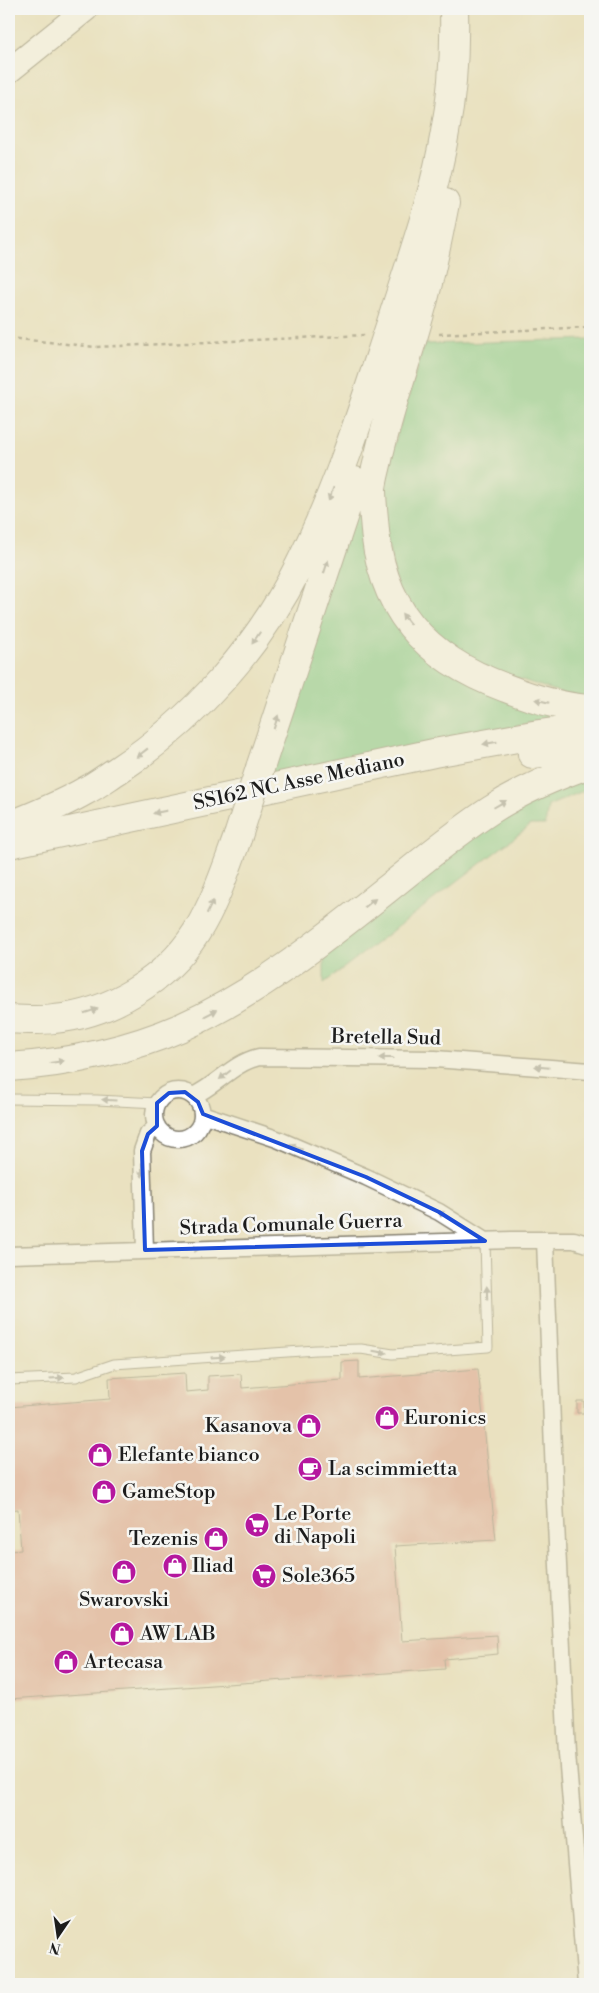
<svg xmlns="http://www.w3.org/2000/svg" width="599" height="1993" font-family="'Libre Bodoni',serif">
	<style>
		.green { fill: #7bcd8e; stroke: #4c7455 }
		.building { fill: #de9b8f }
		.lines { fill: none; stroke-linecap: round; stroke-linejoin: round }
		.service-casing { stroke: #837e6e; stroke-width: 11 }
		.minor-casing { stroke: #837e6e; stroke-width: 19 }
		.secondary-casing { stroke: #837e6e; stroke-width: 26 }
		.trunk-casing { stroke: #837e6e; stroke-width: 30 }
		.path { stroke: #837e6e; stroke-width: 2.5; stroke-dasharray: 4 4; stroke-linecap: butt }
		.service { stroke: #fff; stroke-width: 9 }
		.minor { stroke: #fff; stroke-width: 16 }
		.secondary { stroke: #fff; stroke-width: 24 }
		.trunk { stroke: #fff; stroke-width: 28 }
		.trunk-bridge-casing { stroke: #837e6e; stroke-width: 30; stroke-linecap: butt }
		.trunk-bridge { stroke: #fff; stroke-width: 28 }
		.oneway { fill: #999 }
		.marked { fill: none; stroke: #1d4ed8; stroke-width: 4; stroke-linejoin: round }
		.labels { text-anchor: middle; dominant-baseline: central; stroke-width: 5; stroke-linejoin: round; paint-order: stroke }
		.street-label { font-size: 20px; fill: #1c1c1c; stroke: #f6f6f2 }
		.poi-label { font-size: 20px; fill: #1c1c1c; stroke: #f6f6f2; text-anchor: start }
	</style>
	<rect width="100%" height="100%" fill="#f6f6f2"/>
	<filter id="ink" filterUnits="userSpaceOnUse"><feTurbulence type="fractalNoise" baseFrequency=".02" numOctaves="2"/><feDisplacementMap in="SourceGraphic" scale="10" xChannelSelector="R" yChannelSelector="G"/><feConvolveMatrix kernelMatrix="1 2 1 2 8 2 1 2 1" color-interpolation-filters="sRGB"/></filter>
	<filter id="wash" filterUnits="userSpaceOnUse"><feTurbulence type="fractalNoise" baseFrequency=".0096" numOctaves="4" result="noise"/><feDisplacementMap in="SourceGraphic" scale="20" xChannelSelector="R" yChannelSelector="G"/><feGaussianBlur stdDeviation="1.12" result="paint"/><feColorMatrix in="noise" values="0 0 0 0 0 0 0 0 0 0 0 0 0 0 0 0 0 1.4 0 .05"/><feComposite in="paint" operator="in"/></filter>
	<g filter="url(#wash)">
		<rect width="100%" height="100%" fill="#eae1c0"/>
		<path class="green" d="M 590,339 L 590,702 L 457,659 L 397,589 L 379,496 L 424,344 Z
			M 370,452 L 400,621 L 574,714 L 267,779 Z
			M 590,767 L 590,788 L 548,806 L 545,825 L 531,825 L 324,983 L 324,945 L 486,820 Z"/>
		<g id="blocks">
			<path class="building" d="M 9,190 L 14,191 L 10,220 L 9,220 Z
				M 359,1361 L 359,1379 L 478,1369 L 496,1540 L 395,1546 L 402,1641 L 497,1635 L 498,1654 L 444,1659 L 445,1669 L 9,1699 L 9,1551 L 21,1550 L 18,1509 L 9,1510 L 9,1407 L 110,1399 L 109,1378 L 185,1373 L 186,1392 L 208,1390 L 208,1376 L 241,1374 L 242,1388 L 342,1380 L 342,1362 Z
				M 577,1401 L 584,1401 L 584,1413 L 577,1413 Z"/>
		</g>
	</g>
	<g filter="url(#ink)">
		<use href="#blocks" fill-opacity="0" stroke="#837e6e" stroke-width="1"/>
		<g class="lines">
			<defs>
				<path id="service" d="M 9,1099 L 97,1100 L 157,1103
					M 9,1380 L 76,1377 L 114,1364 L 316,1350 L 361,1349 L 393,1354 L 488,1347 L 485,1241"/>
				<path id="minor" d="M154 1115a24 24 0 1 1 48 0a24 24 0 1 1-48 0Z
					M 193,1096 C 217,1085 233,1063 259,1057 L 435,1059 L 590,1071
					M 202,1114 L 277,1139 L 366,1177 L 439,1212 L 485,1241
					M 545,1240 L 555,1502 L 567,1754 L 586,1984
					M 145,1250 L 142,1151 L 148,1134 L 157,1126
					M 9,1255 L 512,1240 L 574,1240 L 590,1245"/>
				<path id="secondary" d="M 9,71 L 86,9"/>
				<path id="trunk" d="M 445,203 C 438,239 431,275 421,310 C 408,358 390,406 379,455 C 377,466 373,478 372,489 C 372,498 373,509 374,519 C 379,608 424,658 506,688 C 534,699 561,707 590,709
					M 532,754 L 590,747
					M 260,768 L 355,481
					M 9,826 C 35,815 61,805 85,791 C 97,785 107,777 118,770 C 195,719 258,648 299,566 C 338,489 363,407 390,326 C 410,262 434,198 445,132 C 453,91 455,50 454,9
					M 9,844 L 434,753 L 539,734 L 590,727
					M 9,1019 C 24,1020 39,1021 54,1019 C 109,1014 166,980 196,933 C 215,903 226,869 238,836
					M 9,1067 C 68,1063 127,1051 182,1027 C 256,994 322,941 386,890 C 420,863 454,834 491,810 C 522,790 555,776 590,764"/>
			</defs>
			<use href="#service" class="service-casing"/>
			<use href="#minor" class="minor-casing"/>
			<use href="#secondary" class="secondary-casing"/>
			<use href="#trunk" class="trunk-casing"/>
			<path class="path" d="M 439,334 L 590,327
				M 9,338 L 96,347 L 366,335"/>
			<use href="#service" class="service"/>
			<use href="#minor" class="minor"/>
			<use href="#secondary" class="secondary"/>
			<use href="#trunk" class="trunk"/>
			<defs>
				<path id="trunk-bridge" d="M 238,836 L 260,768"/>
			</defs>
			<use href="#trunk-bridge" class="trunk-bridge-casing"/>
			<use href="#trunk-bridge" class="trunk-bridge"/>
		</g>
		<defs><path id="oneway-solid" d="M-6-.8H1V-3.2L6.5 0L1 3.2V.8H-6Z" transform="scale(1.25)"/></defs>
		<g class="oneway">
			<use href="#oneway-solid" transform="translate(331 494) rotate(111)"/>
			<use href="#oneway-solid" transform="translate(326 567) rotate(-72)"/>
			<use href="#oneway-solid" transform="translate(406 619) rotate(-128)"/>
			<use href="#oneway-solid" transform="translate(256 638) rotate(124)"/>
			<use href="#oneway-solid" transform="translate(542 701) rotate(-167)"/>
			<use href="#oneway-solid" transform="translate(276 722) rotate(-72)"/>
			<use href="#oneway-solid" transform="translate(490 743) rotate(170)"/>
			<use href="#oneway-solid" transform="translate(142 753) rotate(142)"/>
			<use href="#oneway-solid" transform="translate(500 804) rotate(-30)"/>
			<use href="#oneway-solid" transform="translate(160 812) rotate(168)"/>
			<use href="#oneway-solid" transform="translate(370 903) rotate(-38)"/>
			<use href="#oneway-solid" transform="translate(210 907) rotate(-64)"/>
			<use href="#oneway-solid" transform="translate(91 1011) rotate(-18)"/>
			<use href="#oneway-solid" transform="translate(211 1013) rotate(-27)"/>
			<use href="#oneway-solid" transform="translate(386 1058) rotate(-180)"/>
			<use href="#oneway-solid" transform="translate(57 1062) rotate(-8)"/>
			<use href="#oneway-solid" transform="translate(542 1067) rotate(-175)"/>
			<use href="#oneway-solid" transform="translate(225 1075) rotate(141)"/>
			<use href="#oneway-solid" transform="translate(109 1100) rotate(-177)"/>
			<use href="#oneway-solid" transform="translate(296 1147) rotate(-157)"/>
			<use href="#oneway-solid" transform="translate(142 1170) rotate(88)"/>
			<use href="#oneway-solid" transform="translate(444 1215) rotate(-149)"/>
			<use href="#oneway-solid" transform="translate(356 1245) rotate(-2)"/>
			<use href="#oneway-solid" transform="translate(193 1249) rotate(-2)"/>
			<use href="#oneway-solid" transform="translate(487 1293) rotate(-92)"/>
			<use href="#oneway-solid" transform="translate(380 1352) rotate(9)"/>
			<use href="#oneway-solid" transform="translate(218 1357) rotate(-4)"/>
			<use href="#oneway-solid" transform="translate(57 1378) rotate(-4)"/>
		</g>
	</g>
	<path d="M0 0H599V1993H0ZM 185,1092 L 198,1102 L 203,1114 L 366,1177 L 439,1212 L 485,1241 L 145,1250 L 142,1151 L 148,1134 L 157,1126 L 157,1103 L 169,1093 Z" fill="#eae1c0" fill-opacity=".55" fill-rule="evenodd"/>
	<path class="marked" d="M 185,1092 L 198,1102 L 203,1114 L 366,1177 L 439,1212 L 485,1241 L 145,1250 L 142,1151 L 148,1134 L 157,1126 L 157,1103 L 169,1093 Z"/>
	<defs>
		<symbol id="shop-disc" viewBox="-11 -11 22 22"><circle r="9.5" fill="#b5179e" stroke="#f6f6f2"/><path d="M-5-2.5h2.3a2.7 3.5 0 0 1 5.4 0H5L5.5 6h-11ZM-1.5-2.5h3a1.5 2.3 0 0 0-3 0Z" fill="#fff"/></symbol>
		<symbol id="cafe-disc" viewBox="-11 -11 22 22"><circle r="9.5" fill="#b5179e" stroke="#f6f6f2"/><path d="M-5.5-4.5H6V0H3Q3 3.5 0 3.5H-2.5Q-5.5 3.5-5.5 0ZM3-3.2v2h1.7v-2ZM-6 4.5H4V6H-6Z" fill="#fff"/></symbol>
		<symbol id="supermarket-disc" viewBox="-11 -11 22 22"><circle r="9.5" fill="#b5179e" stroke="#f6f6f2"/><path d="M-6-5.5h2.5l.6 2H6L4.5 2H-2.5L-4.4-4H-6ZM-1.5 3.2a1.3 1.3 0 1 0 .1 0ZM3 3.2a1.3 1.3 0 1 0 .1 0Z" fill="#fff"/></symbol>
	</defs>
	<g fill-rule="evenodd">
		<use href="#shop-disc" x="373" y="1404" width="28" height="28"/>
		<use href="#shop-disc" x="295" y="1412" width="28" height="28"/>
		<use href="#shop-disc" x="86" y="1441" width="28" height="28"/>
		<use href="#cafe-disc" x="296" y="1455" width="28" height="28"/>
		<use href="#shop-disc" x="90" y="1478" width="28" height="28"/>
		<use href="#supermarket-disc" x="243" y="1511" width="28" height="28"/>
		<use href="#shop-disc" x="202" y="1525" width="28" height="28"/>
		<use href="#shop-disc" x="161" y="1552" width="28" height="28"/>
		<use href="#shop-disc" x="110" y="1558" width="28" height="28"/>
		<use href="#supermarket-disc" x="250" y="1562" width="28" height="28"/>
		<use href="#shop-disc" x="108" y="1620" width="28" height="28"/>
		<use href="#shop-disc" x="52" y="1648" width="28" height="28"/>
	</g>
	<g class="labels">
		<g class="street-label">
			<text transform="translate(299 782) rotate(-12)">SS162 NC Asse Mediano</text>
			<text transform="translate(386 1038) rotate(1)">Bretella Sud</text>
			<text transform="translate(291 1225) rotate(-2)">Strada Comunale Guerra</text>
		</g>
		<g class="poi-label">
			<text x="404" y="1418">Euronics</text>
			<text x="292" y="1426" text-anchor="end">Kasanova</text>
			<text x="118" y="1455">Elefante bianco</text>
			<text x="328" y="1469">La scimmietta</text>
			<text x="122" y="1492">GameStop</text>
			<text x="274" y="1514">Le Porte<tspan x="274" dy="23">di Napoli</tspan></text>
			<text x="198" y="1539" text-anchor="end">Tezenis</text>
			<text x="192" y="1566">Iliad</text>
			<text x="282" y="1576">Sole365</text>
			<text x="124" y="1600" text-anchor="middle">Swarovski</text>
			<text x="140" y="1634">AW LAB</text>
			<text x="84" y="1662">Artecasa</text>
		</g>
	</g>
	<rect width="599" height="1993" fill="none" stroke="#f6f6f2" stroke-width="30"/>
	<g transform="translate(58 1936) rotate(193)" stroke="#f6f6f2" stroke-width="4" paint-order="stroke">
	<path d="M0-4L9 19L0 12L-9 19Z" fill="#1c1c1c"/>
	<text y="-8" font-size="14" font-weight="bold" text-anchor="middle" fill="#1c1c1c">N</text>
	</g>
</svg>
